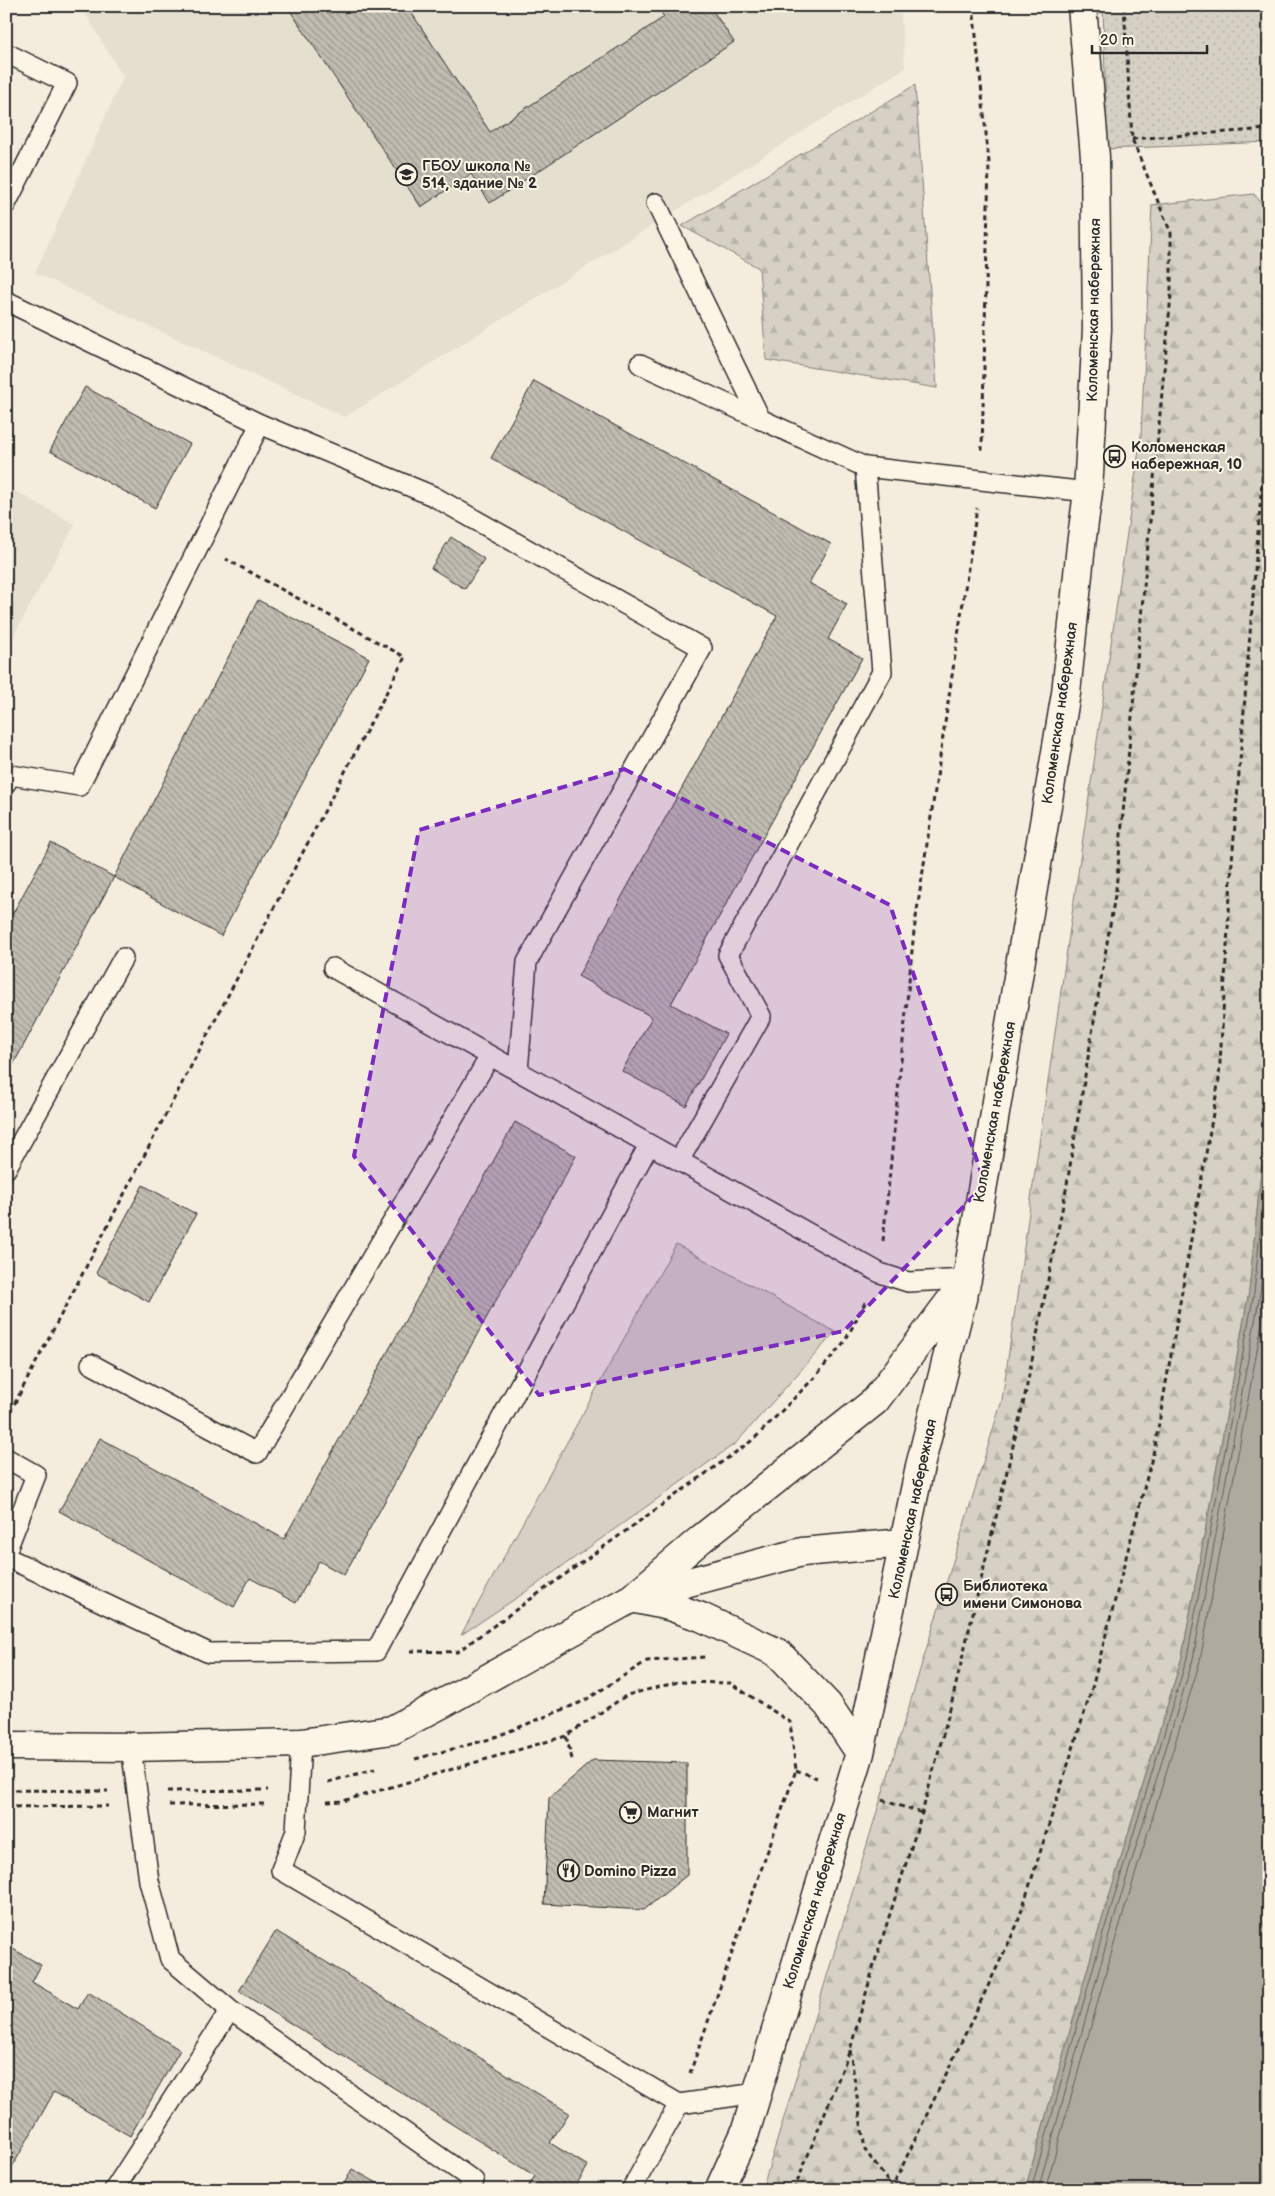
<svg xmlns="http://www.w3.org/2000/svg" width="1275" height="2196" font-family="'Balsamiq Sans',sans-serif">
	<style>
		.built { fill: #e5dfd0 }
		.grass { fill: #d6d1c4; stroke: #807e78 }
		.forest { fill: url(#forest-firs); stroke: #807e78 }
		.park { fill: url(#park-dots); stroke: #807e78 }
		.water { fill: #afaaa0; stroke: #7a7771 }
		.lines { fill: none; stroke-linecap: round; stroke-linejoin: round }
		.shore { stroke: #605e5a; stroke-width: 1 }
		.building { fill: url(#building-back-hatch); stroke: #2b2b2b }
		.lane-casing { stroke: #2b2b2b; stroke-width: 22 }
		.street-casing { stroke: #2b2b2b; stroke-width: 31 }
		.path { stroke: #2b2b2b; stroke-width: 3; stroke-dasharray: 5 4; stroke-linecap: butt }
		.lane { stroke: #fcf5e5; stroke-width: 19 }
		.street { stroke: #fcf5e5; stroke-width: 28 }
		.marked { fill: #7b2cbf; fill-opacity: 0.2; stroke: #7b2cbf; stroke-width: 4; stroke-dasharray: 10 6; stroke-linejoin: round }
		.labels { text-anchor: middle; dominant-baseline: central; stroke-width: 4; stroke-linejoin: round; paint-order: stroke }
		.poi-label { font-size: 15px; font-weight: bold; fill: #2b2b2b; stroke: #fcf5e5; text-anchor: start }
		.street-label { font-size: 15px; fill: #2b2b2b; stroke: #fcf5e5 }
	</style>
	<defs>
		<pattern id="forest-firs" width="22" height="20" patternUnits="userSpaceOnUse" patternTransform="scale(1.25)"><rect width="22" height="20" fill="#d6d1c4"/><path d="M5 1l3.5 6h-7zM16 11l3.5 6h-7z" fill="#b8b4a9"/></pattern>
		<pattern id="park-dots" width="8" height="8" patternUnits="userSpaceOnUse" patternTransform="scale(1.25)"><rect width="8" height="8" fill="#d6d1c4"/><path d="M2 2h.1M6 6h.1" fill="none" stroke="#b8b4a9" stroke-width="1.8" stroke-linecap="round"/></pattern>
		<pattern id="building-back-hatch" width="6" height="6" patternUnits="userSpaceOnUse" patternTransform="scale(1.25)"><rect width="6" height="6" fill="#c2bdb1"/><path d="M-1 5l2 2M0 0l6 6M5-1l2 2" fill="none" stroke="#9e9a90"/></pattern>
	</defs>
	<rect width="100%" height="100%" fill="#f4edde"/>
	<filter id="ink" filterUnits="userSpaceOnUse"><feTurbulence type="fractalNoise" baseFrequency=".02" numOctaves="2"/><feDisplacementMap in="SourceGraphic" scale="10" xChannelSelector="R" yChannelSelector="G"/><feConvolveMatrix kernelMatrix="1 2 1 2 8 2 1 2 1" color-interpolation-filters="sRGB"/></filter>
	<g filter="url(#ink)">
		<path class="built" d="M 81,6 L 900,6 L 905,68 L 345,417 L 35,273 L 123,77 Z
			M 6,486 L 75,524 L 6,649 Z"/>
		<path class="grass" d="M 676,1244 L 835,1332 L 736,1443 L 536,1585 L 461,1635 Z"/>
		<path class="forest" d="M 915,85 L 937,388 L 766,360 L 759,268 L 682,226 Z
			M 1254,194 L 1269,212 L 1269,1090 L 1249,1292 L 1182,1657 L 1094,1946 L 1025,2190 L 762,2190 L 1002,1400 L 1141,436 L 1152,205 Z"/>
		<path class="park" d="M 1103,6 L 1269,6 L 1269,142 L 1107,149 Z"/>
		<path class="water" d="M 1269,1090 L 1269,2190 L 1025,2190 L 1094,1946 L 1182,1657 L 1249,1292 Z"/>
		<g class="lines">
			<path class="shore" d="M 1031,2190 L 1099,1947 L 1187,1658 L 1254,1293 L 1269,1142
				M 1038,2190 L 1105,1949 L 1193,1659 L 1260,1294 L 1269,1207
				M 1045,2190 L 1112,1951 L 1200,1661 L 1269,1285"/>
		</g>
		<path class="building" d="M 287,6 L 407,6 L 490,132 L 664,17 L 657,6 L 720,6 L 713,11 L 734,42 L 490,203 L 471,174 L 421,207 Z
			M 534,381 L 831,544 L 809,583 L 847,604 L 828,639 L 862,658 L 671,1004 L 726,1034 L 686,1106 L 622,1071 L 652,1017 L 578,976 L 777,616 L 491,458 Z
			M 85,387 L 190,444 L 155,508 L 50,451 Z
			M 451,537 L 484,559 L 465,589 L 431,568 Z
			M 258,600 L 369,658 L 221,936 L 114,877 Z
			M 51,843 L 114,877 L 6,1078 L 6,926 Z
			M 515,1122 L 576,1156 L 344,1575 L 319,1561 L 296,1603 L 250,1578 L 234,1607 L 59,1511 L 100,1438 L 284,1539 Z
			M 143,1185 L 196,1214 L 149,1302 L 96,1273 Z
			M 593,1760 L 687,1763 L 687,1875 L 644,1910 L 544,1904 L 549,1798 Z
			M 276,1931 L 569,2113 L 550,2143 L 588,2166 L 573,2190 L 526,2190 L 535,2176 L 239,1991 Z
			M 6,1945 L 41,1965 L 32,1982 L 78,2009 L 88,1992 L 180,2050 L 130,2136 L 54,2092 L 6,2178 Z
			M 352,2169 L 390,2190 L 341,2190 Z"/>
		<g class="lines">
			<defs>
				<path id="lane" d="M 6,53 L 67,83 L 6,204
					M 656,203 L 761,420
					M 6,301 L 260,424 L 433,496 L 702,648 L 527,962 L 518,1071
					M 640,364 L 865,467
					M 6,783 L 11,775 L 79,786 L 260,424
					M 333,968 L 880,1273 L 908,1282 L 967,1279
					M 679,1161 L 761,1016 L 728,955 L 882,672 L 865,467 L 1088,492
					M 6,1169 L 123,958
					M 91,1364 L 257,1453 L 490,1056
					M 6,1458 L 36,1475 L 6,1552
					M 6,1557 L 209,1653 L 376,1651 L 649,1145
					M 301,1743 L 296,1831 L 281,1870 L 679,2104 L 757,2093
					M 131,1747 L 149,1881 L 170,1959 L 230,2010 L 474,2181 L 468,2190
					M 114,2190 L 230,2010
					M 631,2190 L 679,2104"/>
				<path id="street" d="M 640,1595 L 802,1552 L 904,1543
					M 632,1598 L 669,1606 L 701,1617 L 778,1653 L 828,1705 L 860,1753
					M 6,1746 L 131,1747 L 301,1743 L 392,1730 L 447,1701 L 632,1598 L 701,1539 L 875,1401 L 960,1288
					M 719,2190 L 745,2133 L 860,1753 L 920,1466 L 967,1279 L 1066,693 L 1081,545 L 1088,492 L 1097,329 L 1095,157 L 1082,6"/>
			</defs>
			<use href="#lane" class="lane-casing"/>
			<use href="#street" class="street-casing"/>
			<path class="path" d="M 973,6 L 989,163 L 982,450
				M 1132,139 L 1269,129
				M 883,1241 L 914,931 L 977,508
				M 6,1420 L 405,657 L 226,559
				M 410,1651 L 457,1652 L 754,1439 L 815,1377 L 845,1341 L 867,1299
				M 415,1759 L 490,1739 L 584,1701 L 647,1661 L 705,1657
				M 572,1759 L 566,1736 L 627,1695 L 678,1682 L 730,1683 L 790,1722 L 796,1770 L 690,2073
				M 796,1770 L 817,1778
				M 328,1782 L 375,1769
				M 6,1790 L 108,1791
				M 167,1791 L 268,1790
				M 882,1800 L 922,1813
				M 327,1802 L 343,1801 L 566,1736
				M 169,1805 L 268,1804
				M 6,1807 L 108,1806
				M 850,2050 L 865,2150 L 892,2187
				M 794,2190 L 850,2050 L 876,1958 L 922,1813 L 951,1705 L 1024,1400 L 1066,1190 L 1116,889 L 1171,295 L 1171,233 L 1132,139 L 1124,6
				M 891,2190 L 1017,1925 L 1091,1692 L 1155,1446 L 1219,1079 L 1232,862 L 1265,444 L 1269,364"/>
			<use href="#lane" class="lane"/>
			<use href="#street" class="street"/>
		</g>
	</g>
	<path class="marked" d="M 624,769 L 890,905 L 985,1184 L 844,1331 L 539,1395 L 354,1156 L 419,830 Z"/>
	<defs>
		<symbol id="school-ring" viewBox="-11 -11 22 22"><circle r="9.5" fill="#fcf5e5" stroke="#2b2b2b" stroke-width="1.5"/><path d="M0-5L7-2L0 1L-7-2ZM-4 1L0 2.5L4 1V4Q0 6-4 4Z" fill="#2b2b2b"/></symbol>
		<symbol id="bus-ring" viewBox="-11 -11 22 22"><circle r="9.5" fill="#fcf5e5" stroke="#2b2b2b" stroke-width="1.5"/><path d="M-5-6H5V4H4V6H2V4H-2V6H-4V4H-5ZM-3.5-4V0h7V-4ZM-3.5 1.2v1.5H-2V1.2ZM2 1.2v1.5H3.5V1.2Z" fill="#2b2b2b"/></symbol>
		<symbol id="supermarket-ring" viewBox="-11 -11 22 22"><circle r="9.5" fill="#fcf5e5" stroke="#2b2b2b" stroke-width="1.5"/><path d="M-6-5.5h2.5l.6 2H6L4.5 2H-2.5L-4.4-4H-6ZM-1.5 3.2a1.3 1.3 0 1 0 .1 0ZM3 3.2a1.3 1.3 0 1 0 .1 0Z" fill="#2b2b2b"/></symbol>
		<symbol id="restaurant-ring" viewBox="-11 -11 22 22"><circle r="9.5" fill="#fcf5e5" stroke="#2b2b2b" stroke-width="1.5"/><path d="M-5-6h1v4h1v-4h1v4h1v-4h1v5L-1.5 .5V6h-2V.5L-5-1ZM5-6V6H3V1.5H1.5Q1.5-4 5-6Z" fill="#2b2b2b"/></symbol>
	</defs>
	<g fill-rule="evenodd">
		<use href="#school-ring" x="394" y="162" width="25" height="25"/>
		<use href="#bus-ring" x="1102" y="444" width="25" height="25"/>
		<use href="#bus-ring" x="934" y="1582" width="25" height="25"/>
		<use href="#supermarket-ring" x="618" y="1800" width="25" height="25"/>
		<use href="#restaurant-ring" x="556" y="1858" width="25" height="25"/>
	</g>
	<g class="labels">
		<g class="poi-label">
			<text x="422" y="166">ГБОУ школа №<tspan x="422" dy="17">514, здание № 2</tspan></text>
			<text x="1131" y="447">Коломенская<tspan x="1131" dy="17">набережная, 10</tspan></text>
			<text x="963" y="1586">Библиотека<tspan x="963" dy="17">имени Симонова</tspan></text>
			<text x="647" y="1812">Магнит</text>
			<text x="584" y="1871">Domino Pizza</text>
		</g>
		<g class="street-label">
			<text transform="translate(1094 310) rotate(-89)">Коломенская набережная</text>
			<text transform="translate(1060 713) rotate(-82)">Коломенская набережная</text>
			<text transform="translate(995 1112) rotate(-80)">Коломенская набережная</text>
			<text transform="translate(913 1509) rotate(-78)">Коломенская набережная</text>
			<text transform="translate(815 1901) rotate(-73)">Коломенская набережная</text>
		</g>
	</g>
	<rect width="1275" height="2196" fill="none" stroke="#fcf5e5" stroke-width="25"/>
	<rect x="12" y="12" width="1250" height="2171" fill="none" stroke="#2b2b2b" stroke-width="2" filter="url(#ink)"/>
	<path d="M1092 45v8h115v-8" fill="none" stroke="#2b2b2b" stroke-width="2.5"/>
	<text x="1100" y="45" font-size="15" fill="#2b2b2b" stroke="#fcf5e5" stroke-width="4" paint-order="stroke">20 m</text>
</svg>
